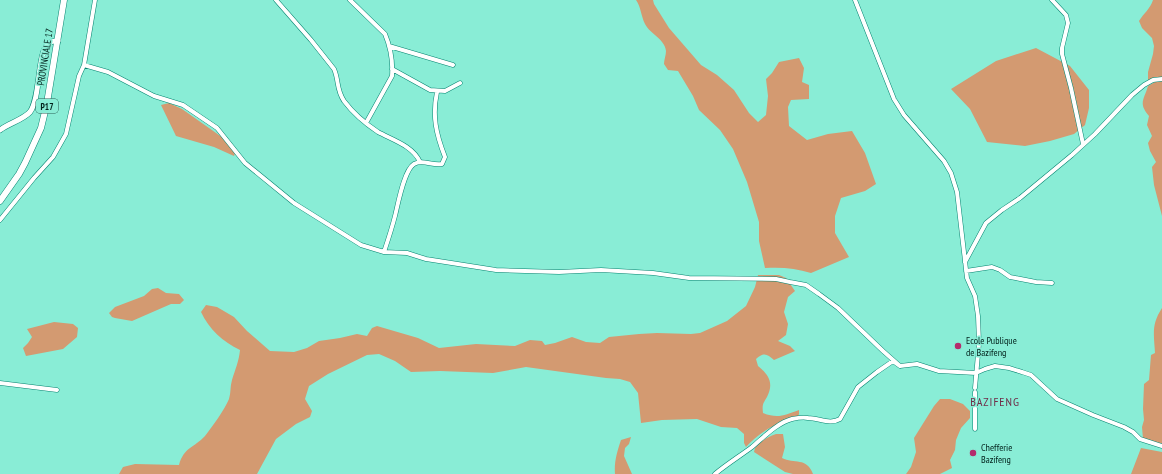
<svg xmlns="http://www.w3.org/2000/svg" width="1162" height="474" font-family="'PT Sans Narrow',sans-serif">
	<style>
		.green { fill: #d39a71 }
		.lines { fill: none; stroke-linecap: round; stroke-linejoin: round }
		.minor-casing { stroke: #048470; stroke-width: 5 }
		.tertiary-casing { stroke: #048470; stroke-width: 6 }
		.primary-casing { stroke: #048470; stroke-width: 7 }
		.minor { stroke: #fff; stroke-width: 4 }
		.tertiary { stroke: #fff; stroke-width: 5 }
		.primary { stroke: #fff; stroke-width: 6 }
		.poi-dot { fill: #b42b6c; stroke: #89edd6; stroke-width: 1.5 }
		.labels { text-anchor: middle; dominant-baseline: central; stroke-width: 3; stroke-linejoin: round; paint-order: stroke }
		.shield { fill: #89edd6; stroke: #2a5f54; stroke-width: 1 }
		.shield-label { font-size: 9px; font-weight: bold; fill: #02221c }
		.street-label { font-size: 10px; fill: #02221c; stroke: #89edd6 }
		.poi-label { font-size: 10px; fill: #02221c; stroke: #89edd6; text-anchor: start }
		.quarter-label { font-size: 12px; letter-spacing: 1px; fill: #6f2c48; stroke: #89edd6 }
	</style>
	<rect width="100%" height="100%" fill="#89edd6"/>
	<path class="green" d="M 636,0 L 653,0 L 654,4 L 669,28 L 701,65 L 717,75 L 734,90 L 749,113 L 758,122 L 766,115 L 768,96 L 766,79 L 772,73 L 779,62 L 799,58 L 804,68 L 802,82 L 809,85 L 809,99 L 791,100 L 788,107 L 789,126 L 807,140 L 828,134 L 852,131 L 865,153 L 876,184 L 865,191 L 841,198 L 835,216 L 835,233 L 849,257 L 811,273 C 796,268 781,267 765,268 L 759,241 L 759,222 L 747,182 L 733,149 L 720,130 L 699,110 L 693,96 L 678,71 L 668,70 L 664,64 C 664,60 666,55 666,51 C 665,39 650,34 645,24 C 641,16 641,7 636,0 Z
		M 1153,0 L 1162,0 L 1162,77 L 1155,77 L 1148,81 L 1148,72 L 1153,54 L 1154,46 L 1152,38 L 1142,28 L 1139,21 C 1144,13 1150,9 1153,0 Z
		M 1036,48 L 1070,66 L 1089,90 L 1089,108 L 1085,125 L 1074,134 L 1050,141 L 1025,146 L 987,142 L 970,109 L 951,89 L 996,61 Z
		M 1162,81 L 1162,216 L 1154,185 L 1152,167 L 1156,162 L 1150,151 L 1148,143 L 1152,136 L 1147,125 L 1149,116 C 1138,103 1144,100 1148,86 L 1155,82 Z
		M 169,103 L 182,109 L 226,140 L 236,151 L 234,156 L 214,147 L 176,136 L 161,105 Z
		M 758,275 L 779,275 L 786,278 L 795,291 L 788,297 L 784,312 L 788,324 L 786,335 L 778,341 L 790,346 L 795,351 L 774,360 C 767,354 764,352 756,359 L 758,366 C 769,375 774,383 767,397 C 763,404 762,404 763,413 C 778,419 785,415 799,410 L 799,414 L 797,419 C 777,421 759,433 746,447 L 744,443 L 744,434 L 737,428 L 721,427 L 697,419 L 662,420 L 641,423 L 638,393 L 630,382 L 620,379 L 606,378 L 526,367 L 493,373 L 440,371 L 411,372 L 395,361 L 379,354 L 367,355 L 328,374 L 309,386 L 305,399 L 312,411 L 310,417 L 296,424 L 276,439 L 257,474 L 119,474 L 123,467 L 135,464 L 179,465 C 184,447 194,448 205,436 C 212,427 225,409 229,399 C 231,393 230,386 232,380 C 235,370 239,361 240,350 C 223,342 209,329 201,312 L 206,305 L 217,307 L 234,317 L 247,331 L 270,351 L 294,352 L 307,348 L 319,341 L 340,338 L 357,334 L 367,336 L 372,328 L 377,326 L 418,338 L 439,348 L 476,344 L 515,346 L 530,340 L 542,341 L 545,345 L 555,343 L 572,337 L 586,342 L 600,343 L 609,337 L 639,334 L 657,333 L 691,334 L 700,333 L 727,321 L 746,306 L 755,287 Z
		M 158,288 L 166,293 L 179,294 L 184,300 L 180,304 L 171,304 L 132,321 L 115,318 L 112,317 L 109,313 L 115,307 L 144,296 L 152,289 Z
		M 1162,308 L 1162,444 L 1143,439 L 1142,427 L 1144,420 L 1143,409 L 1144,384 L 1149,380 L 1151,355 L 1155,353 C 1154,334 1151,325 1162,308 Z
		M 54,322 L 73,324 L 78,328 L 77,337 L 63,349 L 26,356 L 23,348 L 28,343 L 32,337 L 27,329 Z
		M 940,399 L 950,399 L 963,404 L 970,411 L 970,418 L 961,428 L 956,440 L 955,450 L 950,460 L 952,468 L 940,474 L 906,474 L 911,467 L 916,452 L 914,438 L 934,406 Z
		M 776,434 L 783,434 L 785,447 L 782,458 C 794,464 807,457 813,474 L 793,474 L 785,472 L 754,452 L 755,448 C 761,441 767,437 776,434 Z
		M 631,437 L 629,444 L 625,448 L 624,456 L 632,474 L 615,474 C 614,462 617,452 621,440 Z
		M 1141,448 L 1162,452 L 1162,474 L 1131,474 Z"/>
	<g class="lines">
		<defs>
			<path id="minor" d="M 276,0 L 311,40 L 334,69 C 339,80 336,89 344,101 C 353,113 366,124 378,132 C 393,140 413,146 420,162
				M 350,0 L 385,34 C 390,46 393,62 392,76 L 366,123
				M 855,0 L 894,99 L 904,115 L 944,161 L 951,173 L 957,192 L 967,278 L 975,296 L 978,316 L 979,343 L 975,388
				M 1052,0 L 1066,15 L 1068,23 L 1062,48 L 1062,54 L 1071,88 L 1083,144
				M 389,46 L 453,65
				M 84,65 L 108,72 L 154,96 L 183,105 L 217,128 L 245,163 L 294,203 L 361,245 L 384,252 L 407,253 L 426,259 L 496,270 L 559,272 L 601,270 L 653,273 L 689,278 L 776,279 L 790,282 L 806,285 L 819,294 L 838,308 L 883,351 L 900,366
				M 392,69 L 430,90 L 445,91 L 460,83
				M 0,220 L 34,178 L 53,157 L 66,134 L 79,76 L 84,65 L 95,0
				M 384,252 C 388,240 392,228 395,216 C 398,204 404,170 414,164 C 423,159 432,166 442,164 L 445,157 C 436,134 432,116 437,92
				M 965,262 L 986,223 L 1002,210 L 1020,198 L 1072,155 L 1095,134 L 1132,95 L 1144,85 L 1153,80 L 1162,79
				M 966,271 L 992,267 L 1000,270 L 1010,277 L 1036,282 L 1052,283
				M 0,383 L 57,390
				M 975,429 L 975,392
				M 715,474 C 727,464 740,456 752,447 C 764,437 777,423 792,419 C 797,418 803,417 808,418 C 819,418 830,425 840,419 L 858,387 L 877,372 L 893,361 L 900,366 L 917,364 L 939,371 L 976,373 L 985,369 L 995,366 L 1009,368 L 1022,372 L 1031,375 L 1057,399 L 1093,415 L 1124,427 L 1133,432 L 1140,439 L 1162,446"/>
			<path id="tertiary" d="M 0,130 C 8,124 24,119 30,112 C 41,97 37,51 49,43 C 51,41 55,41 58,41"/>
			<path id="primary" d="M 0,201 L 19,174 L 25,163 L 41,128 L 47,103 L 64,0"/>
		</defs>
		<use href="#minor" class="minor-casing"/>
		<use href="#tertiary" class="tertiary-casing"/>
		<use href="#primary" class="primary-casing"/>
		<use href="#minor" class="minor"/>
		<use href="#tertiary" class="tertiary"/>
		<use href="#primary" class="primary"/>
	</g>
	<g class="poi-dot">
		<circle cx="958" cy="346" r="4"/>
		<circle cx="973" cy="453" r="4"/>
	</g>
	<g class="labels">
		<rect class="shield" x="36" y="99" width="22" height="14" rx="3"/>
		<g class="shield-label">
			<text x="47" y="106">P17</text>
		</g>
		<g class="street-label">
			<text transform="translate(45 57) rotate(-81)">PROVINCIALE 17</text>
		</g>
		<g class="poi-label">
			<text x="966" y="340">Ecole Publique<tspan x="966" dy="12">de Bazifeng</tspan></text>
			<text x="981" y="447">Chefferie<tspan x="981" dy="12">Bazifeng</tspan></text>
		</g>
		<g class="quarter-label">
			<text x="995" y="401">BAZIFENG</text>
		</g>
	</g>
</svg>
